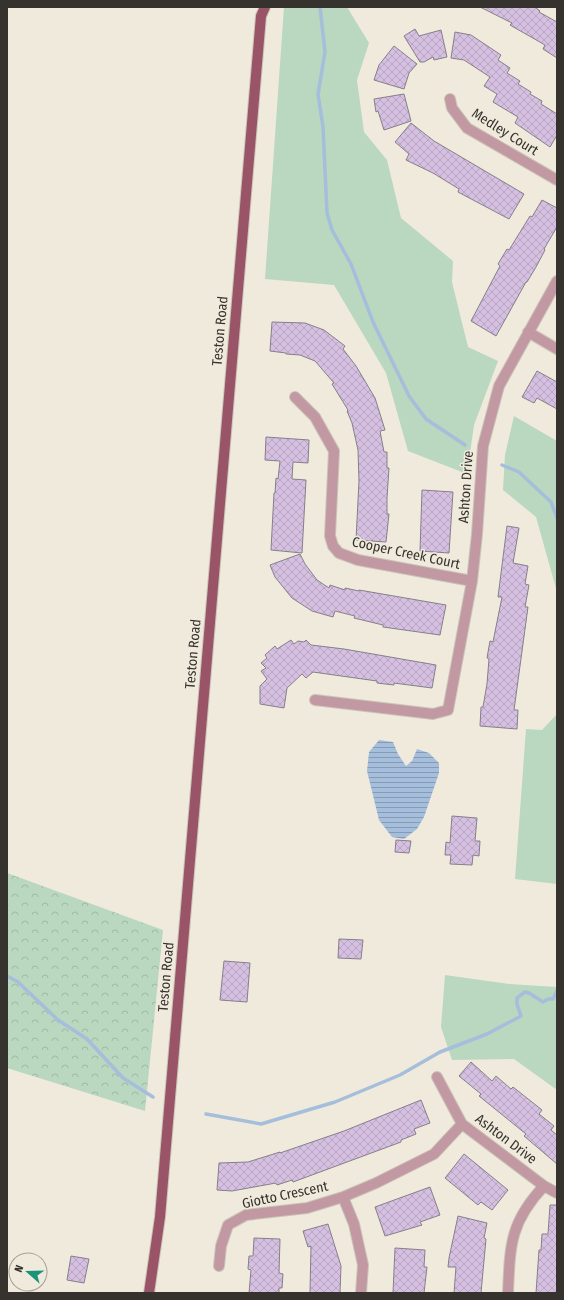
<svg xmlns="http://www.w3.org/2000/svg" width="564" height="1300" font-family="'Fira Sans Condensed',sans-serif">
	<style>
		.forest { fill: url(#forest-crowns) }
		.park { fill: #bad7bf }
		.water { fill: url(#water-rules) }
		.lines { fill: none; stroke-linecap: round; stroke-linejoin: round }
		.stream { stroke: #a4bedc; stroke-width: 3.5 }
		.building { fill: url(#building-cross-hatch); stroke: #867f8b }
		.minor-casing { stroke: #cbc5b9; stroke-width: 12 }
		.major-casing { stroke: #cbc5b9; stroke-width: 12 }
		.minor { stroke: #c299a3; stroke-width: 10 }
		.major { stroke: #9a5468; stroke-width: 10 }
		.labels { text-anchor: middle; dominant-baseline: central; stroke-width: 3; stroke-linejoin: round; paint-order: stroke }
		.street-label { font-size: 14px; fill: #36332e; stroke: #f0eadc }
	</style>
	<defs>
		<pattern id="forest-crowns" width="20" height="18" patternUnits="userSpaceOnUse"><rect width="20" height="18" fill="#bad7bf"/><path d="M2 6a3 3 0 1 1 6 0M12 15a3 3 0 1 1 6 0" fill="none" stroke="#a0b9a4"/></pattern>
		<pattern id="water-rules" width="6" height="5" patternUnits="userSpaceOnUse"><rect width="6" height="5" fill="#a4bedc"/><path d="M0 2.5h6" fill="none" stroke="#869bb3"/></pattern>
		<pattern id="building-cross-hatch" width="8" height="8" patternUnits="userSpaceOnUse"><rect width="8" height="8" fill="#d5c0e2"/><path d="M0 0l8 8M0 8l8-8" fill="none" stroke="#b7a5c2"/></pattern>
	</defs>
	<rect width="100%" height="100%" fill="#f0eadc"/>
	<path class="forest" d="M 7,873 L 163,930 L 145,1111 L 7,1068 Z"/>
	<path class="park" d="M 284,7 L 347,7 L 369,43 L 357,80 L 364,132 L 387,160 L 401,218 L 453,261 L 452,282 L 468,347 L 498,361 L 474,425 L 467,474 L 408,451 L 386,373 L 334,285 L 265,279 Z
		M 514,416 L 557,441 L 557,592 L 536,517 L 503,490 L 505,455 Z
		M 557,714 L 557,884 L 515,879 L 526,729 L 542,730 Z
		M 445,975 L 509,984 L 557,987 L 557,1090 L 514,1059 L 452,1060 L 441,1027 Z"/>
	<path class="water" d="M 379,740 L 393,742 L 398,754 L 406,766 L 412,761 L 417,749 L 429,753 L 439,763 L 439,773 L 424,817 L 417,829 L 404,839 L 392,837 L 379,820 L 367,771 L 369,752 Z"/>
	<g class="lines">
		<path class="stream" d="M 320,7 L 325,52 L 318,94 L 323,127 L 327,213 L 332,230 L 351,264 L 373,322 L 409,396 L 426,419 L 465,445
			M 502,465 L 519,472 L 551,502 L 557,518
			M 7,976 L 18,982 L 58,1020 L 87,1039 L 123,1078 L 153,1097
			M 206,1114 L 261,1124 L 335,1102 L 400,1075 L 440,1052 L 487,1034 L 521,1016 L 517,1004 L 517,998 L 525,992 L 529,993 L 543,1002 L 548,999 L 553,999 L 557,991"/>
	</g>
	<path class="building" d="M 480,7 L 535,7 L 540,11 L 539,12 L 557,22 L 557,58 L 543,49 L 545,45 L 510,25 L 512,23 Z
		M 415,29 L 419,36 L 441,30 L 447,57 L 434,60 L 433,57 L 424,62 L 420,62 L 404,36 Z
		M 455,32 L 471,35 L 501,55 L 498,60 L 510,68 L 507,73 L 520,81 L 518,84 L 531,92 L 530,94 L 542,101 L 541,104 L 557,114 L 557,135 L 550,147 L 515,123 L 518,117 L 493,102 L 497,94 L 484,86 L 490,77 L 464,60 L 451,58 Z
		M 394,46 L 417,64 L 409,73 L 404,89 L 374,80 L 379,65 Z
		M 404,94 L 411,121 L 384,130 L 378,111 L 376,112 L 374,99 Z
		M 411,123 L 434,141 L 524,194 L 509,219 L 458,192 L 459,189 L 433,173 L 406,160 L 409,154 L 395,142 Z
		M 542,200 L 557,208 L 557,227 L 544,249 L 545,250 L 536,267 L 527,282 L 526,282 L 496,336 L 471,321 L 500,266 L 498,264 L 507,249 L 509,250 L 530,216 L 532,217 Z
		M 272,322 L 305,323 L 324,330 L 345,346 L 343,349 L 356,366 L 375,398 L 385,430 L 380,431 L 384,452 L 387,452 L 387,468 L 389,468 L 387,498 L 387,514 L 389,514 L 386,542 L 356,540 L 359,481 L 358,450 L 352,423 L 347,411 L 348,410 L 332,384 L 334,383 L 315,361 L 300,355 L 286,354 L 286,353 L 270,351 Z
		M 537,371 L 557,382 L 557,409 L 537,398 L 534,403 L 522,397 Z
		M 266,437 L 309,440 L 308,463 L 293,462 L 292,479 L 306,480 L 302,553 L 271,550 L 274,493 L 275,493 L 276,478 L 278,479 L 280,461 L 265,460 Z
		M 422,490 L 453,492 L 449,553 L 420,551 Z
		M 507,526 L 519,528 L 513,563 L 528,566 L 525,584 L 529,585 L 525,607 L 528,607 L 514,710 L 518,710 L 517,729 L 480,726 L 481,707 L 483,707 L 487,684 L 489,659 L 487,658 L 490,641 L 493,642 L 502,597 L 498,597 Z
		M 300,554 L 305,564 L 317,580 L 329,588 L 330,585 L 345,590 L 345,588 L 359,591 L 359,590 L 446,605 L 440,635 L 383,627 L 383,625 L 354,618 L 355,616 L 335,611 L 333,617 L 312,611 L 292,598 L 275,577 L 270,565 Z
		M 291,640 L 294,644 L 298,641 L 304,642 L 306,640 L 311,645 L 344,649 L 436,665 L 432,688 L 394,683 L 394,685 L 377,683 L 377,681 L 313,672 L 306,678 L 302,674 L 287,688 L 284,708 L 260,704 L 260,686 L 267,679 L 261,671 L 266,668 L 261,663 L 267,658 L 265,655 L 275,646 L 277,649 Z
		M 452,816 L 477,818 L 475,841 L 480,841 L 479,856 L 473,855 L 472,865 L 450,864 L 451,855 L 445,855 L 446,842 L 450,843 Z
		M 396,840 L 411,841 L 409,853 L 395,852 Z
		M 339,939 L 363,940 L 361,959 L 338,958 Z
		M 224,961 L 250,963 L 247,1002 L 220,1000 Z
		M 471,1062 L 492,1081 L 496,1076 L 511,1089 L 513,1087 L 542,1110 L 539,1114 L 554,1126 L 551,1130 L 557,1135 L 557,1164 L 524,1136 L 526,1134 L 479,1096 L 481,1094 L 459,1076 Z
		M 421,1100 L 430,1123 L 414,1129 L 416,1134 L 401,1140 L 401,1142 L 293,1182 L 292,1180 L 277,1185 L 276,1183 L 232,1191 L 217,1190 L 219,1163 L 248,1162 L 280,1152 L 280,1153 L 344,1131 Z
		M 464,1154 L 508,1190 L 492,1210 L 481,1202 L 478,1205 L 445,1178 Z
		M 430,1187 L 440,1215 L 420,1222 L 422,1225 L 385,1236 L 375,1207 Z
		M 550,1205 L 557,1205 L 557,1293 L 536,1293 L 539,1250 L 541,1250 L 542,1234 L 548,1234 Z
		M 458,1216 L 487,1223 L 484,1238 L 486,1239 L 481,1293 L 454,1293 L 456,1267 L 448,1267 L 449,1258 Z
		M 328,1224 L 341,1266 L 340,1293 L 310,1293 L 311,1246 L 308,1247 L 303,1231 Z
		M 254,1238 L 280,1239 L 279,1273 L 283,1274 L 282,1288 L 279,1288 L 279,1293 L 249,1293 L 251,1270 L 248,1269 L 249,1256 L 253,1256 Z
		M 395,1248 L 425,1250 L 424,1267 L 427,1267 L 424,1293 L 393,1293 Z
		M 71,1256 L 89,1259 L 84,1283 L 67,1280 Z"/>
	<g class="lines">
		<defs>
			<path id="minor" d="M 450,99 L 452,108 L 467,128 L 557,180
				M 528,332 L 557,349
				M 295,397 L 315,417 L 334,451 L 330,536 L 333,546 L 339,553 L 358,560 L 472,581
				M 315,700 L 433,714 L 448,710 L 472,581 L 477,534 L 483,446 L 499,386 L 557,281
				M 437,1077 L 462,1124 L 544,1186 L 557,1193
				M 343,1197 L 376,1183 L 434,1154 L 462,1124
				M 219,1266 L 221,1246 L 228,1225 L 246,1215 L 307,1208 L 343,1197 L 354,1224 L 363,1265 L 361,1293
				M 508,1293 C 510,1245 510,1222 544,1186"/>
			<path id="major" d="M 149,1293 L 160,1217 L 261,16 L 265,7"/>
		</defs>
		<use href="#minor" class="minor-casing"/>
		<use href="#major" class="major-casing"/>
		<use href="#minor" class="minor"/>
		<use href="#major" class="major"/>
	</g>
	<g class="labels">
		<g class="street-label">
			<text transform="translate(505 132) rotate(32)">Medley Court</text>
			<text transform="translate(220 331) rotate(-85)">Teston Road</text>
			<text transform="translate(466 487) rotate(-86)">Ashton Drive</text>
			<text transform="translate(406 553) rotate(12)">Cooper Creek Court</text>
			<text transform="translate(193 654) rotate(-85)">Teston Road</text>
			<text transform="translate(166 977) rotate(-85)">Teston Road</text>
			<text transform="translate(506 1139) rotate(37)">Ashton Drive</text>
			<text transform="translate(285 1195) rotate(-12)">Giotto Crescent</text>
		</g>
	</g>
	<rect width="564" height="1300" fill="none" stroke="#36332e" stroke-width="16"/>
	<g transform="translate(28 1272) rotate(290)"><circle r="19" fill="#f0eadc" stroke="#a6a196"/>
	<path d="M0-3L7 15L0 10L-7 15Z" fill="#1a9378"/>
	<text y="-6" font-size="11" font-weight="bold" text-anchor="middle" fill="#36332e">N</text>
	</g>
</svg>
